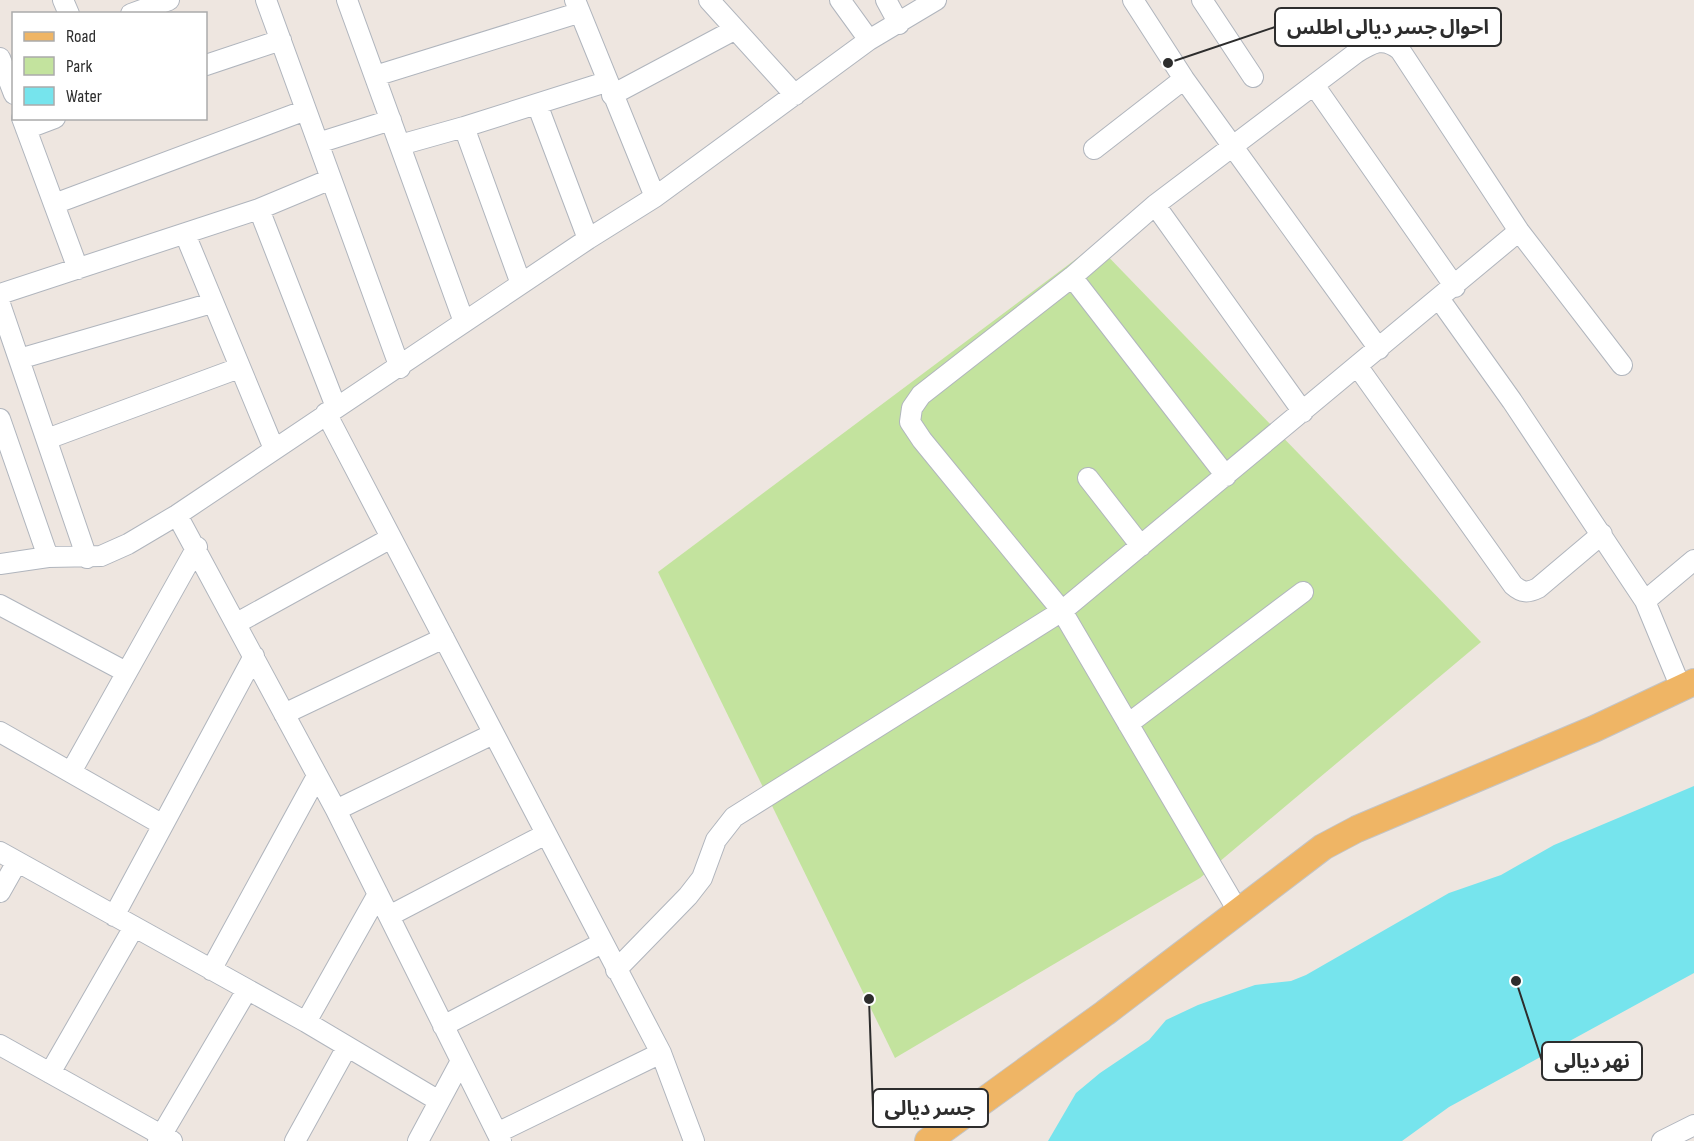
<svg xmlns="http://www.w3.org/2000/svg" width="1694" height="1141" font-family="'Sofia Sans Condensed','Noto Sans Arabic',sans-serif">
	<style>
		.green { fill: #c3e39e }
		.water { fill: #76e4ed }
		.lines { fill: none; stroke-linecap: round; stroke-linejoin: round }
		.minor-casing { stroke: #b0b5bd; stroke-width: 22 }
		.major-casing { stroke: #c4c4c4; stroke-width: 28 }
		.minor { stroke: #fff; stroke-width: 20 }
		.major { stroke: #efb565; stroke-width: 26 }
		.leader { fill: none; stroke: #2d2d2d; stroke-width: 2 }
		.callout-dot { fill: #2d2d2d; stroke: #fff; stroke-width: 2 }
		.callout { fill: #fff; stroke: #2d2d2d; stroke-width: 2 }
		.callout-label { font-size: 20px; text-anchor: middle; font-weight: bold; fill: #2d2d2d }
	</style>
	<rect width="100%" height="100%" fill="#eee6e0"/>
	<path class="green" d="M 1096,244 L 1481,642 L 1200,878 L 895,1058 L 658,572 Z"/>
	<path class="water" d="M 1694,786 L 1694,973 L 1449,1107 L 1402,1141 L 1048,1141 L 1076,1093 L 1100,1073 L 1149,1040 L 1166,1020 L 1198,1005 L 1255,985 L 1291,981 L 1306,975 L 1449,893 L 1501,875 L 1554,845 Z"/>
	<g class="lines">
		<defs>
			<path id="minor" d="M 63,0 L 69,14
				M 266,0 L 400,368
				M 347,0 L 464,322
				M 575,0 L 655,197
				M 709,0 L 795,95
				M 840,0 L 869,40
				M 886,0 L 899,24
				M 1133,0 L 1184,79 L 1379,349
				M 1202,0 L 1253,77
				M 131,14 L 169,0
				M 0,58 L 14,94
				M 206,65 L 281,40
				M 375,76 L 578,13
				M 1314,85 L 1455,287
				M 612,95 L 734,30
				M 537,104 L 588,239
				M 22,118 L 78,269
				M 464,127 L 521,284
				M 26,129 L 55,118
				M 318,143 L 391,120
				M 400,145 L 464,127 L 606,82
				M 1094,149 L 1184,79
				M 54,204 L 306,110
				M 1155,205 L 1303,412
				M 259,209 L 336,407
				M 185,234 L 274,449
				M 1072,277 L 1226,476
				M 0,294 L 259,209 L 331,179
				M 1440,300 L 1512,401 L 1645,601 L 1681,688
				M 0,304 L 87,558
				M 19,359 L 212,303
				M 1358,367 L 1513,585 C 1522,593 1528,593 1538,588 L 1602,534
				M 326,413 L 661,1053 L 694,1141
				M 0,419 L 48,557
				M 47,439 L 239,368
				M 1088,478 L 1141,546
				M 177,515 L 336,810 L 501,1141
				M 0,564 L 48,557 L 101,556 L 128,544 L 177,515 L 588,239 L 655,197 L 869,40 L 936,0
				M 1645,601 L 1694,560
				M 0,605 L 126,672
				M 237,623 L 391,538
				M 284,714 L 444,638
				M 1128,724 L 1303,592
				M 0,732 L 163,825
				M 71,772 L 197,547
				M 336,810 L 493,734
				M 0,852 L 306,1022 L 439,1101
				M 0,892 L 17,862
				M 1238,911 L 1062,611 L 922,440 L 910,422 L 912,408 L 921,395 L 1072,277 L 1155,205 L 1356,53 C 1372,43 1383,36 1400,50 L 1519,231 L 1622,365
				M 114,916 L 254,656
				M 389,916 L 546,834
				M 211,970 L 317,776
				M 616,970 L 688,896 L 702,878 L 716,840 L 734,817 L 1062,611 L 1519,231
				M 306,1022 L 378,894
				M 443,1026 L 602,943
				M 0,1045 L 172,1141
				M 50,1073 L 134,927
				M 497,1133 L 661,1053
				M 158,1141 L 247,990
				M 295,1141 L 347,1047
				M 418,1141 L 461,1061
				M 1662,1141 L 1694,1125"/>
			<path id="major" d="M 928,1141 L 1105,1013 L 1323,847 L 1357,829 L 1594,729 L 1694,682"/>
		</defs>
		<use href="#minor" class="minor-casing"/>
		<use href="#major" class="major-casing"/>
		<use href="#minor" class="minor"/>
		<use href="#major" class="major"/>
	</g>
	<path class="leader" d="M1168 63L1275 27M1516 981L1542 1061M869 999L873 1108"/>
	<g class="callout-dot">
		<circle cx="1168" cy="63" r="6"/>
		<circle cx="1516" cy="981" r="6"/>
		<circle cx="869" cy="999" r="6"/>
	</g>
	<g class="callout">
		<rect x="1275" y="8" width="226" height="38" rx="6"/>
		<rect x="1542" y="1042" width="100" height="38" rx="6"/>
		<rect x="873" y="1089" width="115" height="38" rx="6"/>
	</g>
	<g class="callout-label">
		<text x="1388" y="34">احوال جسر ديالى اطلس</text>
		<text x="1592" y="1068">نهر ديالى</text>
		<text x="930" y="1115">جسر ديالى</text>
	</g>
	<rect x="12" y="12" width="195" height="108" fill="#ffffff" stroke="#ababab" stroke-width="1.5"/>
	<rect x="24" y="32" width="30" height="9" fill="#efb565" stroke="#ababab" stroke-width="1.5"/>
	<text x="66" y="42" font-size="18" fill="#2d2d2d">Road</text>
	<rect x="24" y="57" width="30" height="18" fill="#c3e39e" stroke="#ababab" stroke-width="1.5"/>
	<text x="66" y="72" font-size="18" fill="#2d2d2d">Park</text>
	<rect x="24" y="87" width="30" height="18" fill="#76e4ed" stroke="#ababab" stroke-width="1.5"/>
	<text x="66" y="102" font-size="18" fill="#2d2d2d">Water</text>
</svg>
